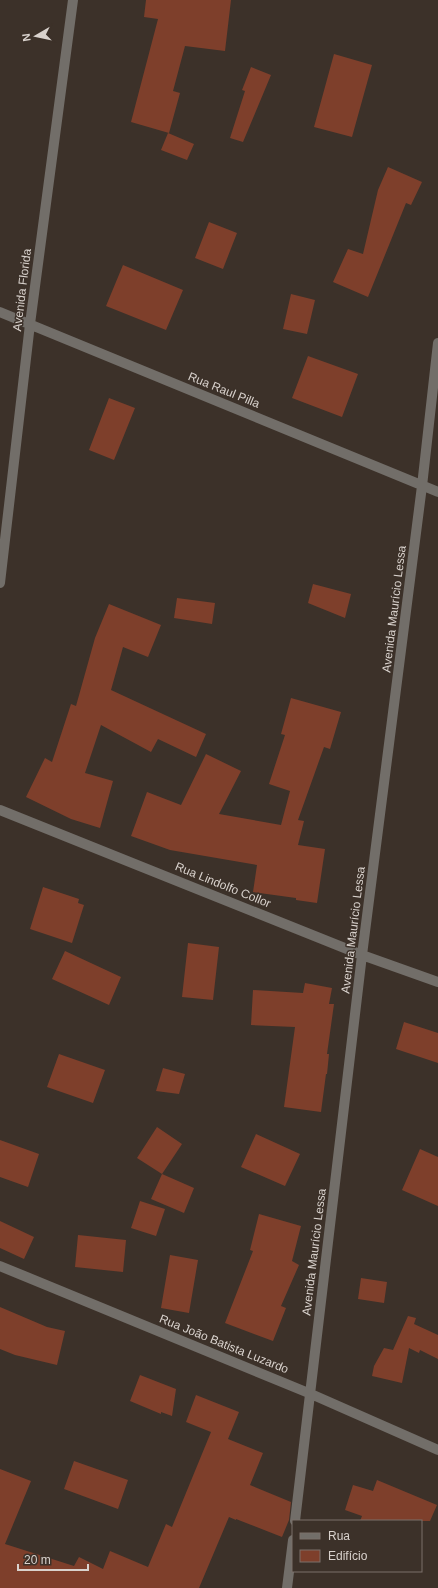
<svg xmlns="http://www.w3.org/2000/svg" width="438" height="1588" font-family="Helvetica,sans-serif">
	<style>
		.building { fill: #7e3f2b }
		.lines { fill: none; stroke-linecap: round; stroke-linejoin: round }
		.minor { stroke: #726e69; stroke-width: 10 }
		.labels { text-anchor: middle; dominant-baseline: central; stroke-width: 3; stroke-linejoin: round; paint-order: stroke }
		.street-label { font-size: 12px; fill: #d9d2cd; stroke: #3c3129 }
	</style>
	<rect width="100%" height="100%" fill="#3c3129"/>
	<path class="building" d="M 146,0 L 231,0 L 225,51 L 185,46 L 173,91 L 180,93 L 169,133 L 131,122 L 158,19 L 144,17 Z
		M 334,54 L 372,65 L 352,137 L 314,127 Z
		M 251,67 L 271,75 L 243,142 L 230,138 L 245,91 L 242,90 Z
		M 168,133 L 194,144 L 187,160 L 161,150 Z
		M 388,167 L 422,182 L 411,205 L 406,203 L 368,297 L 333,282 L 348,249 L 363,254 L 378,190 Z
		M 209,222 L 237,233 L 223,269 L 195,258 Z
		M 123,265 L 183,290 L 166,330 L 106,306 Z
		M 291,294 L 315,300 L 307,334 L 283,329 Z
		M 308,356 L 358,374 L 342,417 L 292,398 Z
		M 109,398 L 135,408 L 114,460 L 89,450 Z
		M 313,584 L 351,594 L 345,618 L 308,603 Z
		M 177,598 L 215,603 L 212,624 L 174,618 Z
		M 109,604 L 161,625 L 148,657 L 123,647 L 111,690 L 206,734 L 196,757 L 158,739 L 151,752 L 101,725 L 85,773 L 113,781 L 100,828 L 71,819 L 26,797 L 45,758 L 52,762 L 71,704 L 76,706 L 95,638 Z
		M 291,698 L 341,712 L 330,749 L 324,747 L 298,820 L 304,821 L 298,845 L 325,849 L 317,903 L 296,900 L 296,898 L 253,892 L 257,865 L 170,850 L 131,836 L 147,792 L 181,805 L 206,754 L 241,771 L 219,814 L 281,825 L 290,791 L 269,784 L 285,735 L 281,734 Z
		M 43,887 L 79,899 L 78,903 L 84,905 L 72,943 L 30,929 Z
		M 188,943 L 219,947 L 213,1000 L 182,997 Z
		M 65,951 L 121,977 L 109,1005 L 52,979 Z
		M 305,983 L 332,988 L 329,1004 L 334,1004 L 327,1054 L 329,1054 L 327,1074 L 326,1074 L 321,1112 L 284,1107 L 295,1027 L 251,1025 L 253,990 L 303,993 Z
		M 404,1022 L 438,1033 L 438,1063 L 396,1049 Z
		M 59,1054 L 105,1070 L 93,1103 L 47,1087 Z
		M 163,1068 L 185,1074 L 179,1094 L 156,1091 Z
		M 157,1127 L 182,1144 L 162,1174 L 137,1158 Z
		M 256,1134 L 300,1154 L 285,1186 L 241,1167 Z
		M 0,1140 L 39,1154 L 28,1187 L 0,1177 Z
		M 420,1149 L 438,1157 L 438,1206 L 402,1190 Z
		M 162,1174 L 194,1188 L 184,1213 L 151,1199 Z
		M 140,1201 L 165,1209 L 156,1236 L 131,1228 Z
		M 259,1214 L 301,1226 L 292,1261 L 299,1265 L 281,1306 L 286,1308 L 273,1341 L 225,1323 L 253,1251 L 250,1250 Z
		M 0,1221 L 34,1237 L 24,1259 L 0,1248 Z
		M 78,1235 L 126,1240 L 123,1272 L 75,1267 Z
		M 170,1255 L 198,1260 L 189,1313 L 161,1308 Z
		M 361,1278 L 387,1282 L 384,1303 L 358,1299 Z
		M 0,1307 L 47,1327 L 65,1331 L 57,1365 L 15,1355 L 0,1349 Z
		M 408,1316 L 416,1318 L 414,1324 L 438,1335 L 438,1359 L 420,1350 L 419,1353 L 409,1348 L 402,1383 L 372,1376 L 374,1366 L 384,1348 L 393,1350 Z
		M 140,1375 L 176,1389 L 172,1416 L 161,1412 L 161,1414 L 130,1401 Z
		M 196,1395 L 239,1412 L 228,1439 L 263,1453 L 250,1485 L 291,1502 L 289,1520 L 282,1537 L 236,1519 L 236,1520 L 229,1517 L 199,1588 L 0,1588 L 0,1469 L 31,1481 L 5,1544 L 74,1566 L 79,1557 L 103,1569 L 110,1551 L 148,1567 L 166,1524 L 172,1527 L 211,1432 L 186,1422 Z
		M 74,1461 L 128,1480 L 118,1509 L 64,1489 Z
		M 377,1480 L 437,1505 L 430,1521 L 360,1521 L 362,1516 L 345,1510 L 353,1485 L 373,1491 Z"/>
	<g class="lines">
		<path class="minor" d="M 0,312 L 438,492
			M 0,583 L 30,324 L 73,0
			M 0,810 L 362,955 L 438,982
			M 0,1266 L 311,1394 L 438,1450
			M 295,1521 L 362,955 L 422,486 L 438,343
			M 287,1588 L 293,1540"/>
	</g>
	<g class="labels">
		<g class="street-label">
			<text transform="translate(22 290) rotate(-83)">Avenida Florida</text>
			<text transform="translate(224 390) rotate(22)">Rua Raul Pilla</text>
			<text transform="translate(394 609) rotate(-83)">Avenida Maurício Lessa</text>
			<text transform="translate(223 885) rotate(22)">Rua Lindolfo Collor</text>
			<text transform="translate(353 930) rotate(-83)">Avenida Maurício Lessa</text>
			<text transform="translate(314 1252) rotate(-83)">Avenida Maurício Lessa</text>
			<text transform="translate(224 1344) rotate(22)">Rua João Batista Luzardo</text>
		</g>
	</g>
	<rect x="292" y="1520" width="130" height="52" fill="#3c3129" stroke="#7b716b"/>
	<rect x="300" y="1533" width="20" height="6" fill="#726e69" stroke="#7b716b"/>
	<text x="328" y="1540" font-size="12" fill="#d9d2cd">Rua</text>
	<rect x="300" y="1550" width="20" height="12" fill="#7e3f2b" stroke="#7b716b"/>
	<text x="328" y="1560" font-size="12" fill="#d9d2cd">Edifício</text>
	<g transform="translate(36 36) rotate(261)" stroke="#3c3129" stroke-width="3" paint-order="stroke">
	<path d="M0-3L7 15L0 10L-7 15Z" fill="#d9d2cd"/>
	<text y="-6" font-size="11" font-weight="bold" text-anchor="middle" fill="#d9d2cd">N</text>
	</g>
	<path d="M18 1564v6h70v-6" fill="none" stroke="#d9d2cd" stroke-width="2"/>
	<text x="24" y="1564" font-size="12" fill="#d9d2cd" stroke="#3c3129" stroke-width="3" paint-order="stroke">20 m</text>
</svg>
